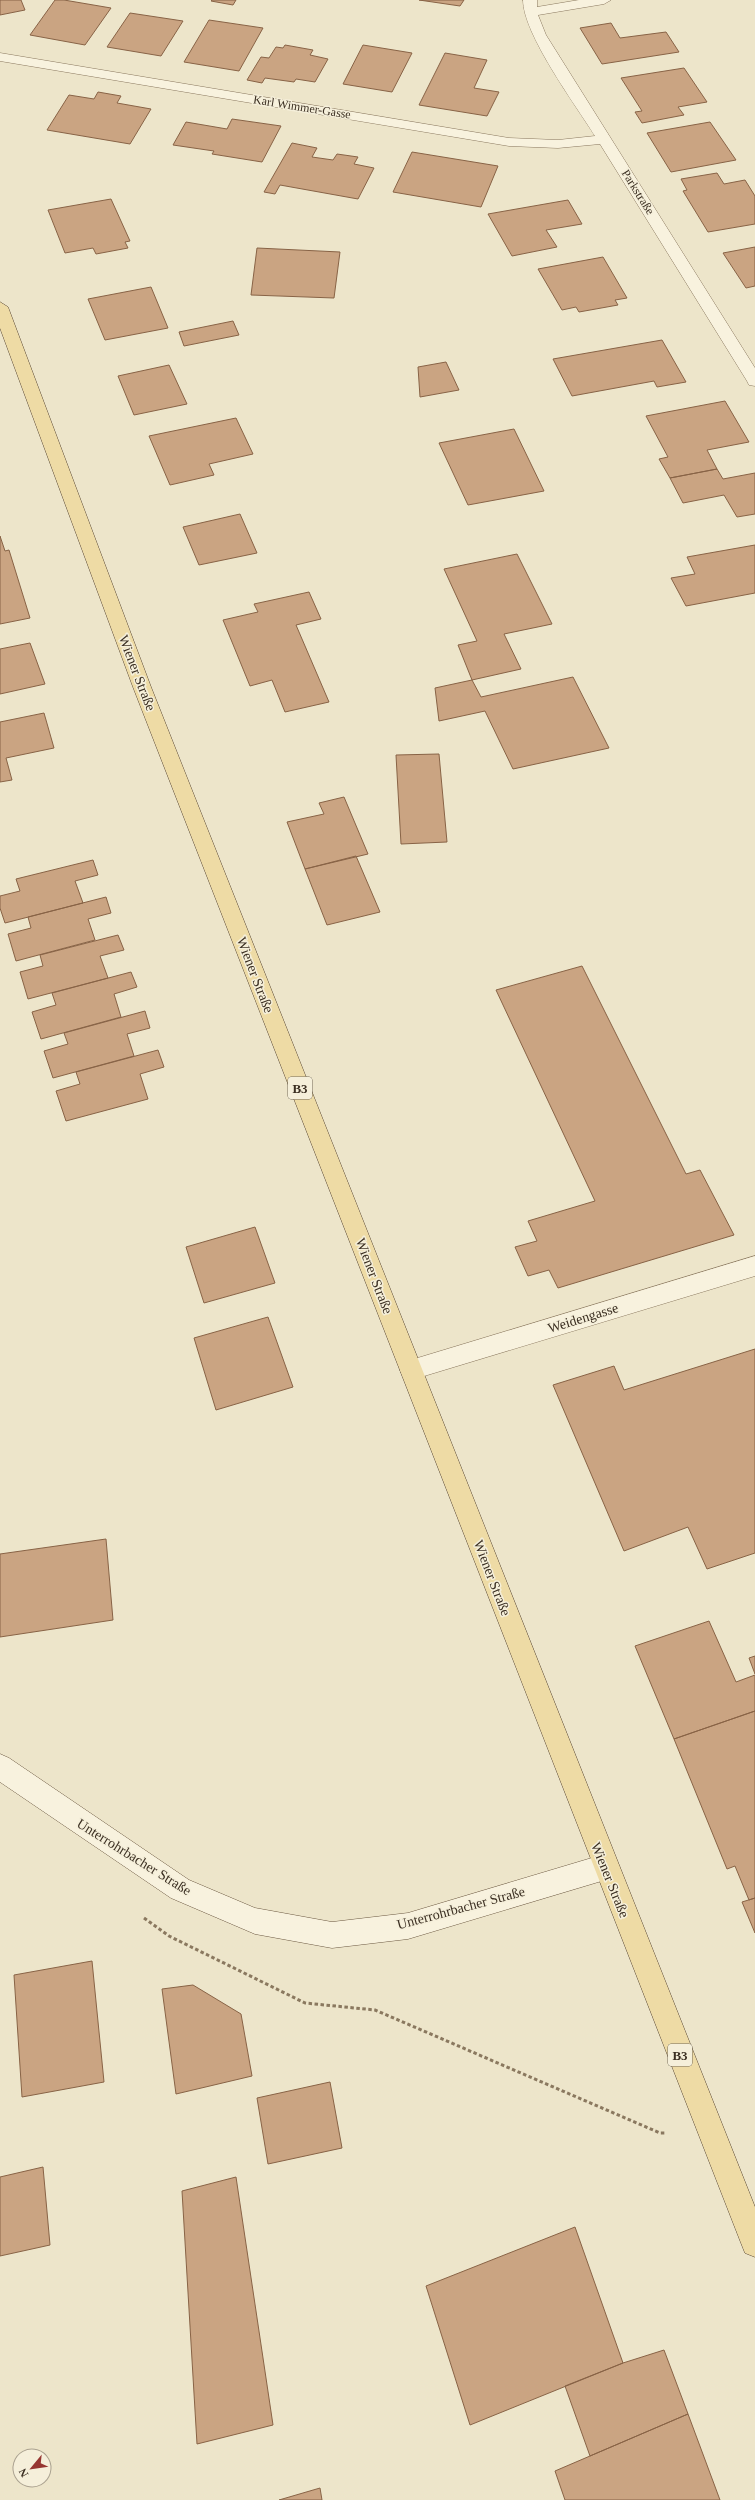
<svg xmlns="http://www.w3.org/2000/svg" width="755" height="2500" font-family="'Times New Roman',serif">
	<style>
		.building { fill: #caa482; stroke: #886346 }
		.lines { fill: none; stroke-linecap: round; stroke-linejoin: round }
		.minor-casing { stroke: #8a785f; stroke-width: 1 }
		.secondary-casing { stroke: #6c5942; stroke-width: 1 }
		.primary-casing { stroke: #584633; stroke-width: 1 }
		.path { stroke: #8a785f; stroke-width: 3; stroke-dasharray: 3.5 2.5; stroke-linecap: butt }
		.minor { fill: #f8f2de; fill-rule: evenodd }
		.secondary { fill: #f8f2de; fill-rule: evenodd }
		.primary { fill: #eedba5; fill-rule: evenodd }
		.labels { text-anchor: middle; dominant-baseline: central; stroke-width: 3; stroke-linejoin: round; paint-order: stroke }
		.far-street-label { font-size: 12px; fill: #3b2f22; stroke: #f5efda }
		.shield { fill: #f5efda; stroke: #736959; stroke-width: 1 }
		.shield-label { font-size: 13px; font-weight: bold; fill: #3b2f22 }
		.street-label { font-size: 14px; fill: #3b2f22; stroke: #f5efda }
	</style>
	<rect width="100%" height="100%" fill="#ede5ca"/>
	<path class="building" d="M 0,0 L 21,0 L 25,10 L 0,15 Z
		M 55,0 L 64,0 L 111,8 L 85,45 L 30,35 Z
		M 212,0 L 236,0 L 233,5 L 211,1 Z
		M 419,0 L 464,0 L 460,6 Z
		M 130,13 L 183,21 L 161,56 L 107,47 Z
		M 209,20 L 263,28 L 239,71 L 184,62 Z
		M 611,23 L 620,38 L 666,32 L 679,52 L 602,64 L 580,28 Z
		M 285,45 L 313,50 L 310,55 L 328,59 L 315,82 L 296,79 L 294,82 L 265,78 L 262,83 L 247,80 L 261,57 L 269,58 L 276,47 L 283,48 Z
		M 363,45 L 412,53 L 392,92 L 343,84 Z
		M 445,53 L 487,60 L 474,88 L 499,92 L 487,116 L 419,105 Z
		M 684,68 L 707,102 L 678,107 L 684,115 L 642,123 L 635,112 L 642,111 L 621,78 Z
		M 98,92 L 121,96 L 117,103 L 151,109 L 130,144 L 47,130 L 69,95 L 94,99 Z
		M 232,119 L 281,126 L 262,162 L 212,154 L 214,151 L 173,145 L 186,122 L 227,129 Z
		M 710,122 L 736,160 L 671,172 L 647,133 Z
		M 292,143 L 317,148 L 312,157 L 333,160 L 337,154 L 358,157 L 354,164 L 374,168 L 358,199 L 280,185 L 275,194 L 264,192 Z
		M 412,152 L 498,166 L 481,207 L 393,192 Z
		M 717,173 L 724,184 L 745,180 L 755,196 L 755,224 L 708,232 L 683,191 L 687,190 L 681,179 Z
		M 111,199 L 130,241 L 125,242 L 128,248 L 96,254 L 93,248 L 65,253 L 48,210 Z
		M 568,200 L 582,224 L 546,230 L 557,247 L 512,256 L 488,214 Z
		M 755,247 L 755,286 L 746,288 L 723,253 Z
		M 257,248 L 340,252 L 334,298 L 251,295 Z
		M 603,257 L 627,298 L 615,300 L 618,305 L 579,312 L 576,307 L 562,310 L 538,269 Z
		M 151,287 L 168,328 L 105,340 L 88,299 Z
		M 233,321 L 239,335 L 184,346 L 179,332 Z
		M 662,340 L 686,382 L 657,387 L 654,381 L 572,396 L 553,359 Z
		M 446,362 L 459,390 L 420,397 L 418,367 Z
		M 169,365 L 187,404 L 134,415 L 118,376 Z
		M 725,401 L 749,442 L 707,450 L 717,469 L 670,478 L 659,459 L 668,457 L 646,416 Z
		M 236,418 L 253,454 L 209,464 L 214,475 L 170,485 L 149,436 Z
		M 514,429 L 544,491 L 468,505 L 439,443 Z
		M 717,469 L 723,479 L 755,473 L 755,514 L 737,517 L 724,495 L 683,503 L 670,478 Z
		M 240,514 L 257,553 L 199,565 L 183,527 Z
		M 0,536 L 5,551 L 9,550 L 30,618 L 0,624 Z
		M 755,545 L 755,593 L 686,606 L 671,578 L 695,574 L 687,557 Z
		M 517,554 L 552,624 L 504,634 L 521,669 L 472,680 L 458,645 L 477,641 L 444,569 Z
		M 309,592 L 321,619 L 296,625 L 329,702 L 285,712 L 272,680 L 250,686 L 223,620 L 258,612 L 254,604 Z
		M 30,643 L 45,684 L 0,694 L 0,649 Z
		M 573,677 L 609,748 L 513,769 L 485,711 L 439,721 L 435,688 L 472,680 L 481,697 Z
		M 44,713 L 54,748 L 6,758 L 12,780 L 0,782 L 0,722 Z
		M 439,754 L 447,842 L 401,844 L 396,755 Z
		M 344,797 L 368,854 L 305,869 L 287,822 L 324,814 L 319,803 Z
		M 356,856 L 380,912 L 327,925 L 305,869 Z
		M 93,860 L 98,875 L 75,881 L 83,903 L 5,923 L 0,908 L 0,896 L 20,891 L 16,879 Z
		M 106,897 L 111,913 L 88,919 L 95,940 L 16,961 L 8,934 L 31,928 L 28,917 Z
		M 118,935 L 124,950 L 100,956 L 108,978 L 28,999 L 20,972 L 43,966 L 40,955 Z
		M 582,966 L 686,1174 L 700,1170 L 734,1235 L 558,1288 L 549,1270 L 528,1276 L 515,1247 L 537,1241 L 528,1221 L 595,1201 L 496,990 Z
		M 131,972 L 137,987 L 114,994 L 121,1017 L 41,1039 L 32,1012 L 56,1005 L 52,993 Z
		M 145,1011 L 150,1028 L 127,1034 L 134,1056 L 53,1078 L 44,1051 L 68,1044 L 64,1033 Z
		M 158,1050 L 164,1067 L 140,1074 L 148,1099 L 66,1121 L 56,1091 L 80,1084 L 76,1072 Z
		M 255,1227 L 275,1283 L 204,1303 L 186,1247 Z
		M 268,1317 L 293,1387 L 216,1410 L 194,1338 Z
		M 755,1349 L 755,1553 L 707,1569 L 688,1527 L 624,1551 L 553,1385 L 614,1366 L 624,1390 Z
		M 106,1539 L 113,1620 L 0,1637 L 0,1554 Z
		M 709,1621 L 736,1682 L 755,1675 L 755,1711 L 674,1739 L 635,1646 Z
		M 755,1656 L 755,1674 L 749,1658 Z
		M 755,1711 L 755,1898 L 749,1900 L 735,1866 L 727,1869 L 674,1739 Z
		M 755,1898 L 755,1933 L 742,1902 Z
		M 92,1961 L 104,2082 L 22,2097 L 14,1975 Z
		M 193,1985 L 241,2014 L 252,2076 L 176,2094 L 162,1989 Z
		M 330,2082 L 342,2148 L 268,2164 L 257,2098 Z
		M 43,2167 L 50,2245 L 0,2256 L 0,2177 Z
		M 236,2177 L 273,2425 L 197,2444 L 182,2191 Z
		M 575,2227 L 623,2363 L 470,2425 L 426,2286 Z
		M 664,2350 L 688,2414 L 590,2456 L 565,2386 L 623,2363 Z
		M 688,2414 L 720,2500 L 565,2500 L 555,2471 Z
		M 320,2488 L 322,2500 L 279,2500 Z"/>
	<g class="lines">
		<defs>
			<path id="minor" d="M 523,0 L 537,0 L 537,7 L 579,0 L 611,0 L 604,4 L 538,15 L 546,35 L 755,368 L 755,386 L 749,385 L 747,381 L 600,144 L 558,148 L 509,146 L 0,61 L 0,53 L 509,138 L 558,140 L 595,136 C 575,104 523,34 523,0 Z
				M 755,1256 L 755,1276 L 411,1380 L 403,1377 L 400,1370 L 403,1363 L 411,1360 Z"/>
			<path id="secondary" d="M 0,1754 L 9,1758 L 189,1880 L 255,1908 L 332,1922 L 408,1913 L 605,1854 L 614,1858 L 618,1867 L 614,1876 L 605,1880 L 408,1939 L 332,1948 L 255,1934 L 171,1898 L 0,1782 Z"/>
			<path id="primary" d="M 0,302 L 8,307 L 151,687 L 755,2207 L 755,2257 L 745,2253 L 741,2243 L 133,687 L 0,328 Z"/>
		</defs>
		<use href="#minor" class="minor-casing"/>
		<use href="#secondary" class="secondary-casing"/>
		<use href="#primary" class="primary-casing"/>
		<path class="path" d="M 144,1918 L 169,1936 L 305,2003 L 375,2010 L 660,2133 L 666,2133"/>
		<use href="#minor" class="minor"/>
		<use href="#secondary" class="secondary"/>
		<use href="#primary" class="primary"/>
	</g>
	<g class="labels">
		<g class="far-street-label">
			<text transform="translate(302 107) rotate(9)">Karl Wimmer-Gasse</text>
			<text transform="translate(638 192) rotate(58)">Parkstraße</text>
		</g>
		<g class="shield">
			<rect x="288" y="1077" width="24" height="22" rx="3"/>
			<rect x="668" y="2044" width="24" height="22" rx="3"/>
		</g>
		<g class="shield-label">
			<text x="300" y="1088">B3</text>
			<text x="680" y="2055">B3</text>
		</g>
		<g class="street-label">
			<text transform="translate(137 673) rotate(69)">Wiener Straße</text>
			<text transform="translate(255 975) rotate(69)">Wiener Straße</text>
			<text transform="translate(374 1276) rotate(69)">Wiener Straße</text>
			<text transform="translate(583 1318) rotate(-17)">Weidengasse</text>
			<text transform="translate(492 1578) rotate(69)">Wiener Straße</text>
			<text transform="translate(134 1857) rotate(32)">Unterrohrbacher Straße</text>
			<text transform="translate(610 1880) rotate(68)">Wiener Straße</text>
			<text transform="translate(461 1908) rotate(-15)">Unterrohrbacher Straße</text>
		</g>
	</g>
	<g transform="translate(32 2468) rotate(241)"><circle r="19" fill="#f5efda" stroke="#aba290"/>
	<path d="M0-3L7 15L0 10L-7 15Z" fill="#963631"/>
	<text y="-6" font-size="11" font-weight="bold" text-anchor="middle" fill="#3b2f22">N</text>
	</g>
</svg>
